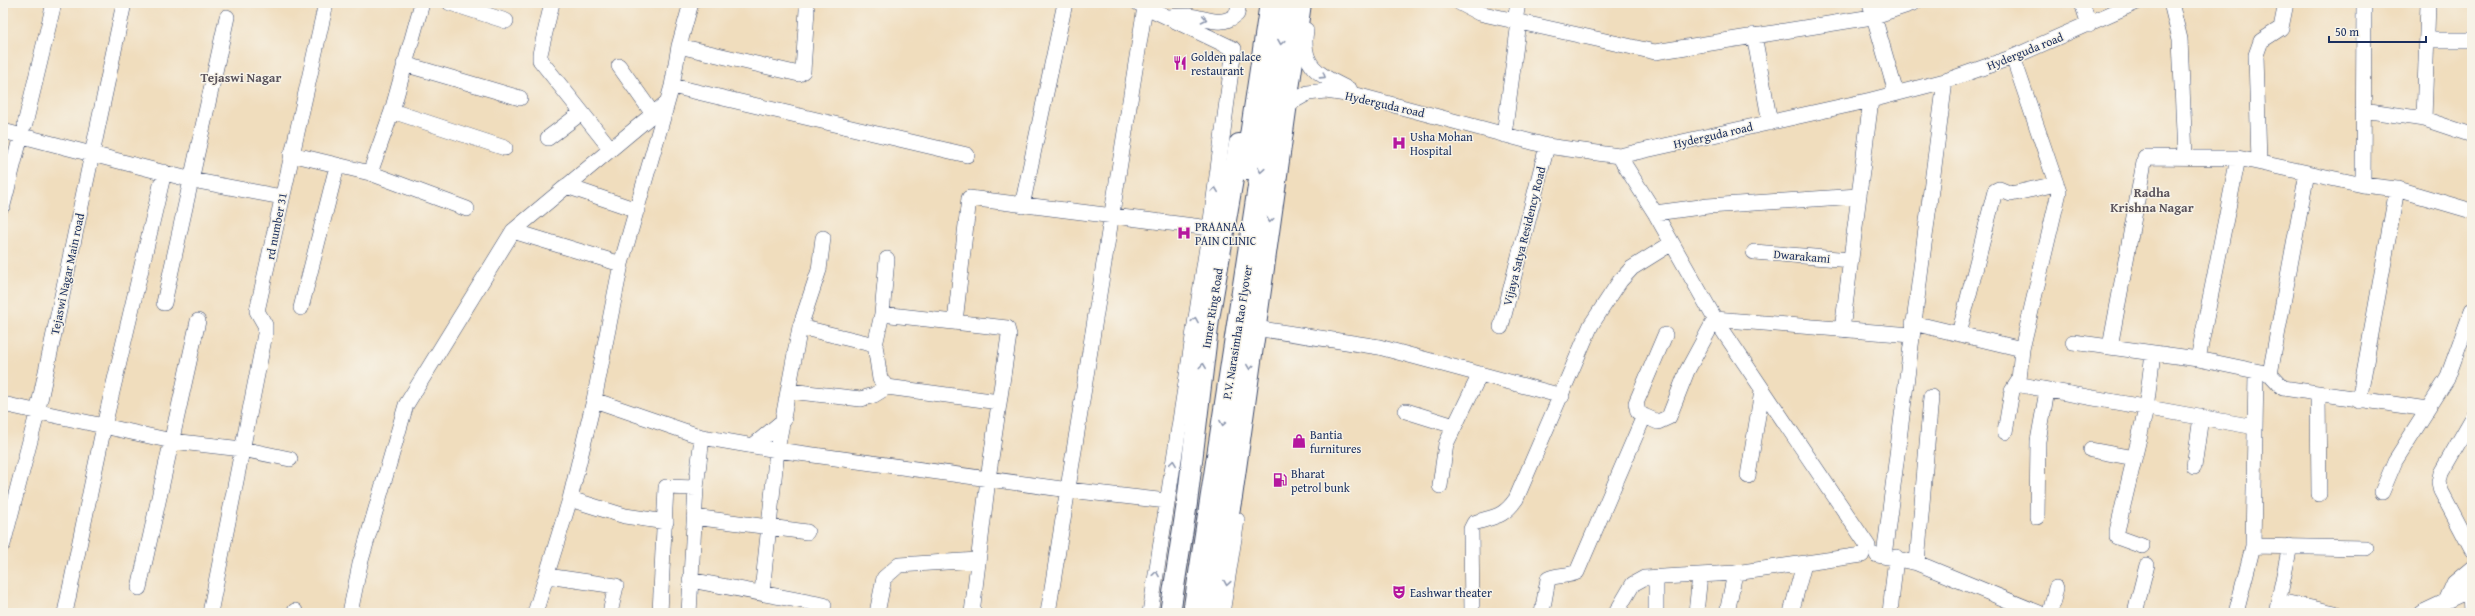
<svg xmlns="http://www.w3.org/2000/svg" width="2475" height="616" font-family="'Gentium Book Plus',serif">
	<style>
		.lines { fill: none; stroke-linecap: round; stroke-linejoin: round }
		.minor-casing { stroke: #3b496c; stroke-width: 16 }
		.major-casing { stroke: #3b496c; stroke-width: 22 }
		.highway-casing { stroke: #3b496c; stroke-width: 24 }
		.minor { stroke: #fff; stroke-width: 15 }
		.major { stroke: #fff; stroke-width: 20 }
		.highway { stroke: #fff; stroke-width: 22 }
		.oneway { stroke: #8d97ae }
		.labels { text-anchor: middle; dominant-baseline: central; stroke-width: 3; stroke-linejoin: round; paint-order: stroke }
		.street-label { font-size: 12px; fill: #1b2f5e; stroke: #f7f3e8 }
		.poi-label { font-size: 12px; fill: #1b2f5e; stroke: #f7f3e8; text-anchor: start }
		.neighbourhood-label { font-size: 13px; font-weight: bold; fill: #5b545c; stroke: #f7f3e8 }
	</style>
	<rect width="100%" height="100%" fill="#f7f3e8"/>
	<filter id="ink" filterUnits="userSpaceOnUse"><feTurbulence type="fractalNoise" baseFrequency=".025" numOctaves="2"/><feDisplacementMap in="SourceGraphic" scale="8" xChannelSelector="R" yChannelSelector="G"/><feConvolveMatrix kernelMatrix="1 2 1 2 8 2 1 2 1" color-interpolation-filters="sRGB"/></filter>
	<filter id="wash" filterUnits="userSpaceOnUse"><feTurbulence type="fractalNoise" baseFrequency=".012" numOctaves="4" result="noise"/><feDisplacementMap in="SourceGraphic" scale="16" xChannelSelector="R" yChannelSelector="G"/><feGaussianBlur stdDeviation="0.9" result="paint"/><feColorMatrix in="noise" values="0 0 0 0 0 0 0 0 0 0 0 0 0 0 0 0 0 1.4 0 .05"/><feComposite in="paint" operator="in"/></filter>
	<g filter="url(#wash)">
		<rect width="100%" height="100%" fill="#f0ddbd"/>
	</g>
	<g filter="url(#ink)">
		<g class="lines">
			<defs>
				<path id="minor" d="M 450,3 L 506,21
					M 552,3 L 540,54 L 540,60 L 610,148
					M 1138,3 L 1234,49 L 1210,228 L 1150,613
					M 1460,3 L 1479,13 L 1655,52 L 1872,17 L 1914,3
					M 1870,3 L 1896,93
					M 2082,3 L 2089,25
					M 2171,3 L 2180,39 L 2185,156
					M 1170,17 C 1176,16 1183,16 1189,16 C 1208,18 1221,28 1237,14 L 1239,3
					M 1515,21 L 1518,3
					M 1306,30 C 1300,68 1320,75 1350,90
					M 1754,35 L 1770,123
					M 2428,40 L 2472,40
					M 679,46 L 799,74 L 803,71 L 807,10
					M 2013,57 L 2059,192 L 2022,349 L 2019,380 L 2021,385 L 2255,427
					M 404,64 L 520,98
					M 619,66 L 653,114
					M 672,86 L 967,155
					M 2363,110 L 2424,119 L 2472,135
					M 392,111 L 505,148
					M 1286,111 L 1292,102 L 1308,93 L 1326,91 L 1360,96 L 1547,146 L 1619,156 L 1871,100 L 1945,81 L 2013,57 L 2135,3
					M 2424,119 L 2428,3
					M 25,124 L 54,3
					M 3,131 L 192,180 L 282,197
					M 1504,135 L 1519,22
					M 548,138 L 581,113
					M 291,154 L 370,173 L 467,209
					M 1619,156 L 1655,213 L 1715,319 L 1868,546
					M 2259,162 L 2256,55 L 2261,41 L 2281,28 L 2286,3
					M 370,173 L 392,111 L 422,3
					M 2363,185 L 2364,3
					M 566,186 L 637,210
					M 3,205 L 21,135
					M 1022,206 L 1065,3
					M 1655,213 L 1708,206 L 1858,196
					M 513,231 L 621,264
					M 1754,252 L 1850,260
					M 164,303 L 227,17
					M 301,308 L 337,166
					M 882,314 L 1007,328 L 1009,335 L 988,479 L 972,613
					M 955,322 L 969,198 L 1210,228
					M 1913,323 L 2022,349
					M 800,327 L 875,345 L 880,379 L 887,387 L 999,402
					M 1501,327 L 1547,146
					M 1255,328 L 1379,347 L 1562,396
					M 1842,330 L 1871,100
					M 1959,334 L 1995,191 L 1999,189 L 2011,194 L 2056,184
					M 2073,342 L 2198,359 L 2270,374 L 2283,388 L 2427,409
					M 875,345 L 882,314 L 887,259
					M 2110,347 L 2145,157 L 2238,158 L 2363,185 L 2397,189 L 2472,211
					M 2198,359 L 2238,158
					M 2270,374 L 2307,173
					M 789,391 L 861,399 L 874,395 L 887,387
					M 2318,394 L 2319,494
					M 594,400 L 702,437 L 777,450 L 1069,490 L 1167,501
					M 2359,401 L 2397,189
					M 3,404 L 172,441 L 242,449 L 290,459
					M 1406,411 L 1454,426
					M 1644,416 L 1638,412 L 1636,403 L 1665,335
					M 2472,419 L 2441,473 L 2439,482 L 2441,491 L 2472,550
					M 2005,432 L 2012,391 L 2019,380
					M 754,445 L 784,420
					M 2091,450 L 2134,458
					M 2194,467 L 2201,417
					M 1748,476 L 1762,391
					M 1440,486 L 1446,444 L 1480,374
					M 2382,492 L 2395,461 L 2447,379 L 2472,310
					M 570,499 L 625,516 L 666,522
					M 694,517 L 807,532
					M 2037,517 L 2038,441 L 2047,391
					M 3,544 L 37,414 L 124,3
					M 2142,546 L 2117,537 L 2117,531 L 2146,409 L 2153,353
					M 2253,546 L 2366,548
					M 1877,555 L 1917,563 L 2039,613
					M 1884,556 L 1945,81
					M 1917,563 L 1931,397
					M 547,576 L 616,586 L 610,613
					M 690,580 L 824,605
					M 2465,582 L 2470,590 L 2471,613
					M 139,588 L 198,321
					M 762,592 L 777,450 L 800,327 L 819,270 L 823,238
					M 2279,601 L 2335,613
					M 2446,601 L 2454,583 L 2472,568
					M 65,613 L 104,426 L 164,172
					M 210,613 L 265,334 L 265,325 L 257,311 L 326,3
					M 295,613 L 295,611
					M 350,613 L 360,564 L 406,405 L 513,231 L 665,104
					M 535,613 L 570,499 L 594,400 L 621,264 L 672,86 L 679,46 L 691,3
					M 660,613 L 666,487 L 696,488 L 702,437
					M 689,613 L 696,488
					M 877,613 L 884,578 L 899,565 L 978,560
					M 1048,613 L 1145,7
					M 1222,613 L 1237,520
					M 1472,613 L 1471,529 L 1474,523 C 1494,516 1503,518 1516,499 L 1591,325 L 1620,281 L 1632,268 L 1672,243
					M 1542,613 L 1548,579 C 1557,574 1567,577 1577,572 L 1644,416 L 1658,422 L 1669,417 L 1687,371 L 1715,319 L 1912,335
					M 1616,613 L 1633,584 L 1644,578 L 1735,573 L 1862,555
					M 1656,613 L 1656,577
					M 1696,613 L 1700,575
					M 1727,613 L 1735,573
					M 1791,613 L 1804,564
					M 1890,613 L 1896,557
					M 2050,613 L 2056,588
					M 2135,613 L 2147,565
					M 2236,613 L 2253,546 L 2256,373
					M 2276,613 L 2290,546
					M 2421,613 L 2472,589"/>
				<path id="major" d="M 1170,613 L 1187,503 L 1209,319 L 1239,144
					M 1210,613 L 1232,497 L 1301,3"/>
				<path id="highway" d="M 1246,169 L 1271,3
					M 1194,613 L 1287,3"/>
			</defs>
			<use href="#minor" class="minor-casing"/>
			<use href="#major" class="major-casing"/>
			<use href="#highway" class="highway-casing"/>
			<use href="#minor" class="minor"/>
			<use href="#major" class="major"/>
			<use href="#highway" class="highway"/>
		</g>
		<defs><path id="oneway-chevron" d="M-2-3.5L2.5 0L-2 3.5" fill="none" stroke-width="1.6" stroke-linecap="round" stroke-linejoin="round"/></defs>
		<g class="oneway">
			<use href="#oneway-chevron" transform="translate(1204 19) rotate(12)"/>
			<use href="#oneway-chevron" transform="translate(1281 42) rotate(99)"/>
			<use href="#oneway-chevron" transform="translate(1323 76) rotate(33)"/>
			<use href="#oneway-chevron" transform="translate(1261 170) rotate(99)"/>
			<use href="#oneway-chevron" transform="translate(1215 190) rotate(-83)"/>
			<use href="#oneway-chevron" transform="translate(1270 220) rotate(98)"/>
			<use href="#oneway-chevron" transform="translate(1195 320) rotate(-81)"/>
			<use href="#oneway-chevron" transform="translate(1203 366) rotate(-83)"/>
			<use href="#oneway-chevron" transform="translate(1250 367) rotate(98)"/>
			<use href="#oneway-chevron" transform="translate(1223 423) rotate(99)"/>
			<use href="#oneway-chevron" transform="translate(1173 463) rotate(-82)"/>
			<use href="#oneway-chevron" transform="translate(1156 574) rotate(-81)"/>
			<use href="#oneway-chevron" transform="translate(1227 583) rotate(99)"/>
		</g>
	</g>
	<defs>
		<symbol id="restaurant-bare" viewBox="-9 -9 18 18"><path d="M-5-6h1v4h1v-4h1v4h1v-4h1v5L-1.5 .5V6h-2V.5L-5-1ZM5-6V6H3V1.5H1.5Q1.5-4 5-6Z" fill="#b5179e" stroke="#f7f3e8" stroke-width="2.5" paint-order="stroke"/></symbol>
		<symbol id="hospital-bare" viewBox="-9 -9 18 18"><path d="M-5-5h3v3.5h4V-5h3V5h-3V1.5h-4V5h-3Z" fill="#b5179e" stroke="#f7f3e8" stroke-width="2.5" paint-order="stroke"/></symbol>
		<symbol id="shop-bare" viewBox="-9 -9 18 18"><path d="M-5-2.5h2.3a2.7 3.5 0 0 1 5.4 0H5L5.5 6h-11ZM-1.5-2.5h3a1.5 2.3 0 0 0-3 0Z" fill="#b5179e" stroke="#f7f3e8" stroke-width="2.5" paint-order="stroke"/></symbol>
		<symbol id="fuel-bare" viewBox="-9 -9 18 18"><path d="M-5.5-6h7V0h2V4h1.3V-2.5L3-4.5l.8-.8L6-3V5H2.5V1h-1V6h-7ZM-4.2-4.7v3.2H.2V-4.7Z" fill="#b5179e" stroke="#f7f3e8" stroke-width="2.5" paint-order="stroke"/></symbol>
		<symbol id="theatre-bare" viewBox="-9 -9 18 18"><path d="M-5-5.5Q0-4 5-5.5V0Q5 5 0 6Q-5 5-5 0ZM-3.3-2.5H-1v1.5H-3.3ZM1-2.5H3.3v1.5H1ZM-2.8 1Q0 5.5 2.8 1Z" fill="#b5179e" stroke="#f7f3e8" stroke-width="2.5" paint-order="stroke"/></symbol>
	</defs>
	<g fill-rule="evenodd">
		<use href="#restaurant-bare" x="1170" y="53" width="20" height="20"/>
		<use href="#hospital-bare" x="1389" y="133" width="20" height="20"/>
		<use href="#hospital-bare" x="1174" y="223" width="20" height="20"/>
		<use href="#shop-bare" x="1289" y="431" width="20" height="20"/>
		<use href="#fuel-bare" x="1270" y="470" width="20" height="20"/>
		<use href="#theatre-bare" x="1389" y="582" width="20" height="20"/>
	</g>
	<g class="labels">
		<g class="street-label">
			<text transform="translate(2025 51) rotate(-22)">Hyderguda road</text>
			<text transform="translate(1385 104) rotate(13)">Hyderguda road</text>
			<text transform="translate(1713 135) rotate(-13)">Hyderguda road</text>
			<text transform="translate(276 226) rotate(-79)">rd number 31</text>
			<text transform="translate(1524 236) rotate(-76)">Vijaya Satya Residency Road</text>
			<text transform="translate(1802 256) rotate(5)">Dwarakami</text>
			<text transform="translate(67 274) rotate(-78)">Tejaswi Nagar Main road</text>
			<text transform="translate(1212 308) rotate(-81)">Inner Ring Road</text>
			<text transform="translate(1237 332) rotate(-81)">P.V. Narasimha Rao Flyover</text>
		</g>
		<g class="poi-label">
			<text x="1191" y="56">Golden palace<tspan x="1191" dy="14">restaurant</tspan></text>
			<text x="1410" y="136">Usha Mohan<tspan x="1410" dy="14">Hospital</tspan></text>
			<text x="1195" y="226">PRAANAA<tspan x="1195" dy="14">PAIN CLINIC</tspan></text>
			<text x="1310" y="434">Bantia<tspan x="1310" dy="14">furnitures</tspan></text>
			<text x="1291" y="473">Bharat<tspan x="1291" dy="14">petrol bunk</tspan></text>
			<text x="1410" y="592">Eashwar theater</text>
		</g>
		<g class="neighbourhood-label">
			<text x="241" y="77">Tejaswi Nagar</text>
			<text x="2152" y="192">Radha<tspan x="2152" dy="15">Krishna Nagar</tspan></text>
		</g>
	</g>
	<rect width="2475" height="616" fill="none" stroke="#f7f3e8" stroke-width="16"/>
	<path d="M2329 36v6h97v-6" fill="none" stroke="#1b2f5e" stroke-width="2"/>
	<text x="2335" y="36" font-size="12" fill="#1b2f5e" stroke="#f7f3e8" stroke-width="3" paint-order="stroke">50 m</text>
</svg>
